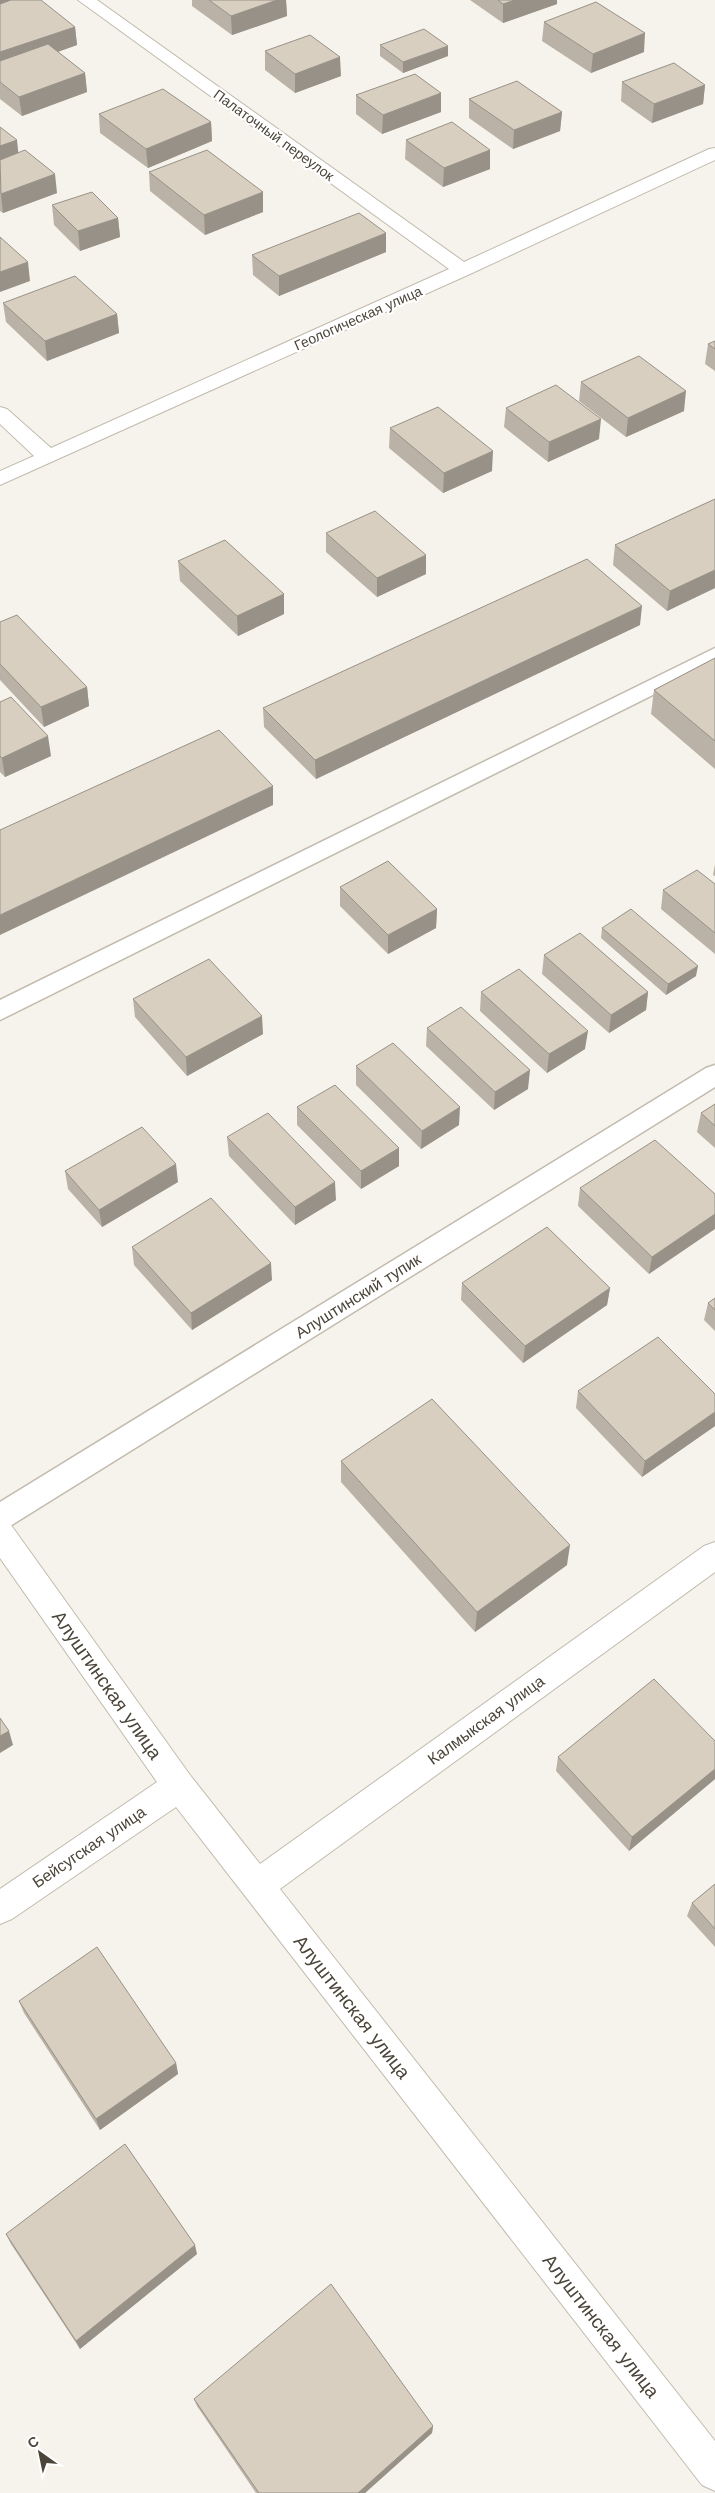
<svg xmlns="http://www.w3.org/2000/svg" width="715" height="2493" font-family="'Work Sans',sans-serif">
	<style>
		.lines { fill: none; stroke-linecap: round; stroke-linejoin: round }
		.service-casing { stroke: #c2bbae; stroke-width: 3 }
		.minor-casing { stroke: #c2bbae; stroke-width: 2 }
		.service { fill: #fff; fill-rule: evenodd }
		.minor { fill: #fff; fill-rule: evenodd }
		.wall { fill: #bab2a6 }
		.shaded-wall { fill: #979187 }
		.building { fill: #d8cfc1; stroke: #979187 }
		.labels { text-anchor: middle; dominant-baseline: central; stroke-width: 4.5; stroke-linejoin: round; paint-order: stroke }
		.far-street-label { font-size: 14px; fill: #4b4439; stroke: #fff }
		.street-label { font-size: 16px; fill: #4b4439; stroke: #fff }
		.near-street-label { font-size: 19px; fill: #4b4439; stroke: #fff }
	</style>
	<rect width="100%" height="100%" fill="#f6f3ec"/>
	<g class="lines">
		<defs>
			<path id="service" d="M 715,648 L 715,664 L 0,1020 L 0,1000 Z
				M 715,1065 L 715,1087 L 10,1526 L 0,1529 L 0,1502 L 706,1068 Z"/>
			<path id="minor" d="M 78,0 L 97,0 L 464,262 L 709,149 L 715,148 L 715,160 L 470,274 L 0,485 L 0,471 L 34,456 L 0,424 L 0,407 L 7,409 L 51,448 L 449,269 Z
				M 0,1521 L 11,1525 L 190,1775 L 260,1864 L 704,1546 L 715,1542 L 715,1572 L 280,1889 L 715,2441 L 715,2491 L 702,2485 L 176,1807 L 12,1919 L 0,1924 L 0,1889 L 157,1782 L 0,1558 Z"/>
		</defs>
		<use href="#service" class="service-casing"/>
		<use href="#minor" class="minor-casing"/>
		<use href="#service" class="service"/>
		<use href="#minor" class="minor"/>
	</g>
	<path class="wall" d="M 0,0 L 75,27 L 77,45 L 58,52 L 85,73 L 87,92 L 22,116 L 0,99 Z
		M 192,0 L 286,0 L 287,16 L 232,35 L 192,6 Z
		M 470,0 L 557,0 L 557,4 L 503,23 Z
		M 544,22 L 644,52 L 591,73 L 542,41 Z
		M 380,45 L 448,56 L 403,73 L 380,56 Z
		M 265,51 L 341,76 L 295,93 L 265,70 Z
		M 622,82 L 705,85 L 703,104 L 652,123 L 621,101 Z
		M 356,95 L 441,112 L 382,134 L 356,114 Z
		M 469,99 L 562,112 L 560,131 L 513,149 L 469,118 Z
		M 99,114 L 211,122 L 212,141 L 148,168 L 100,133 Z
		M 0,127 L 18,153 L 57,193 L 3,213 L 0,211 Z
		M 406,140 L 490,150 L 490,169 L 443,187 L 405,159 Z
		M 149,172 L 263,212 L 205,235 L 150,191 Z
		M 52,205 L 118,218 L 120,237 L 80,251 L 54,225 Z
		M 386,252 L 279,296 L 253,275 L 252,255 Z
		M 3,303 L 117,314 L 119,333 L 47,361 L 6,322 Z
		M 715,341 L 715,371 L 705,364 L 708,344 Z
		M 581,382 L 684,411 L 626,437 L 579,401 Z
		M 506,408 L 599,439 L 548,462 L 504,427 Z
		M 390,428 L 492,471 L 443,493 L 389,448 Z
		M 715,499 L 715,588 L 667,611 L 613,565 L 615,545 Z
		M 326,533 L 426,574 L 377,597 L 326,552 Z
		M 178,561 L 284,594 L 284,614 L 238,636 L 180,581 Z
		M 0,622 L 87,687 L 89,706 L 44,727 L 0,680 Z
		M 640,625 L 316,779 L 264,727 L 263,708 Z
		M 715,658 L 715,769 L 651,714 L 654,690 Z
		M 0,702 L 51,756 L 5,777 L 0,772 Z
		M 715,864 L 715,876 L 713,875 Z
		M 715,884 L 715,954 L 661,909 L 663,890 Z
		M 340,887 L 437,909 L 436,928 L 388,954 L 340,906 Z
		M 602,928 L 696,976 L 666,995 L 601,938 Z
		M 544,955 L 648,992 L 646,1010 L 609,1033 L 542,974 Z
		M 481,992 L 585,1049 L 547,1073 L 480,1011 Z
		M 133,999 L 263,1034 L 187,1076 L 135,1017 Z
		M 427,1028 L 528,1089 L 494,1110 L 426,1046 Z
		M 356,1066 L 459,1125 L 421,1149 L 356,1085 Z
		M 715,1104 L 715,1148 L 697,1132 L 701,1113 Z
		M 297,1107 L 399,1148 L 399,1166 L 361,1189 L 297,1125 Z
		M 227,1137 L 336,1200 L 295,1225 L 229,1156 Z
		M 65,1171 L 178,1182 L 102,1227 L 68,1189 Z
		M 580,1188 L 715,1194 L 649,1274 L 578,1206 Z
		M 132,1247 L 272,1280 L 192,1330 L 134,1265 Z
		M 462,1283 L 610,1288 L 607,1305 L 523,1363 L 461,1300 Z
		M 715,1298 L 715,1331 L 704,1320 L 708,1303 Z
		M 578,1391 L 715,1394 L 715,1426 L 642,1477 L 576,1408 Z
		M 341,1461 L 567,1565 L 475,1632 L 341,1482 Z
		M 715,1741 L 715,1779 L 629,1851 L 556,1771 L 558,1757 Z
		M 715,1884 L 715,1947 L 687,1916 L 692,1903 Z
		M 19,2001 L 176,2063 L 178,2074 L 100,2130 L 24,2013 Z
		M 6,2234 L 197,2254 L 80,2349 L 11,2244 Z
		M 194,2399 L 433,2426 L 432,2433 L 365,2493 L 256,2493 L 197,2406 Z"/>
	<path class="shaded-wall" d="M 0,0 L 14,0 L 0,9 Z
		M 277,0 L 286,0 L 287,16 L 232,35 L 231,16 Z
		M 515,0 L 557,0 L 557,4 L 503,23 L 503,4 Z
		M 75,27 L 77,45 L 0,72 L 0,52 Z
		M 645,33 L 644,52 L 591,73 L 593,54 Z
		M 448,46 L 448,56 L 403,73 L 403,62 Z
		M 340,57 L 341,76 L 295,93 L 295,74 Z
		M 85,73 L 87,92 L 22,116 L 19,97 Z
		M 705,85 L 703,104 L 652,123 L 654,104 Z
		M 441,93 L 441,112 L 382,134 L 383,115 Z
		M 562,112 L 560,131 L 513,149 L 514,130 Z
		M 211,122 L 212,141 L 148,168 L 146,149 Z
		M 17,140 L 19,159 L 0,166 L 0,146 Z
		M 490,150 L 490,169 L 443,187 L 444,168 Z
		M 55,174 L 57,193 L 3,213 L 1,194 Z
		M 263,192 L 263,212 L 205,235 L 204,215 Z
		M 118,218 L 120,237 L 80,251 L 78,231 Z
		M 386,233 L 386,252 L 279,296 L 279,276 Z
		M 28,262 L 30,281 L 0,292 L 0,272 Z
		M 117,314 L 119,333 L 47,361 L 45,341 Z
		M 686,391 L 684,411 L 626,437 L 628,418 Z
		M 601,419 L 599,439 L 548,462 L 549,442 Z
		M 493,451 L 492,471 L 443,493 L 444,473 Z
		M 426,555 L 426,574 L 377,597 L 377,578 Z
		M 715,570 L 715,588 L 667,611 L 670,591 Z
		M 284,594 L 284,614 L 238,636 L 237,616 Z
		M 642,606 L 640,625 L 316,779 L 315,760 Z
		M 87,687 L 89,706 L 44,727 L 41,707 Z
		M 48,736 L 51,756 L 5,777 L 2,758 Z
		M 273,786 L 273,805 L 0,935 L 0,915 Z
		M 437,909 L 436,928 L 388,954 L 388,935 Z
		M 698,966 L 696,976 L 666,995 L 668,984 Z
		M 648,992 L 646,1010 L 609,1033 L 611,1015 Z
		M 262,1016 L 263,1034 L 187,1076 L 186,1057 Z
		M 588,1031 L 585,1049 L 547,1073 L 549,1054 Z
		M 530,1070 L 528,1089 L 494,1110 L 495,1092 Z
		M 460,1107 L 459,1125 L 421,1149 L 422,1131 Z
		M 399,1148 L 399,1166 L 361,1189 L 361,1171 Z
		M 176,1164 L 178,1182 L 102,1227 L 99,1210 Z
		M 335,1182 L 336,1200 L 295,1225 L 295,1207 Z
		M 715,1214 L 715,1229 L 649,1274 L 652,1257 Z
		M 271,1263 L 272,1280 L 192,1330 L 191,1313 Z
		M 610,1288 L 607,1305 L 523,1363 L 525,1346 Z
		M 715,1412 L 715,1426 L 642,1477 L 645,1461 Z
		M 570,1545 L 567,1565 L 475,1632 L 477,1612 Z
		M 9,1731 L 13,1745 L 0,1753 L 0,1736 Z
		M 715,1769 L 715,1779 L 629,1851 L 632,1837 Z
		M 176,2063 L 178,2074 L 100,2130 L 96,2119 Z
		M 195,2245 L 197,2254 L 80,2349 L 76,2341 Z
		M 433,2426 L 432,2433 L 365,2493 L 358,2493 Z"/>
	<path class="building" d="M 11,0 L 41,0 L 75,27 L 0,52 L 0,4 Z
		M 209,0 L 277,0 L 231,16 Z
		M 498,0 L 515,0 L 503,4 Z
		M 596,2 L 645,33 L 593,54 L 544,22 Z
		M 424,29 L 448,46 L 403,62 L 380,45 Z
		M 310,35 L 340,57 L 295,74 L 265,51 Z
		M 48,44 L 85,73 L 19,97 L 0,82 L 0,61 Z
		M 674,63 L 705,85 L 654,104 L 622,82 Z
		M 415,74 L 441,93 L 383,115 L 356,95 Z
		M 517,81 L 562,112 L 514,130 L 469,99 Z
		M 163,89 L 211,122 L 146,149 L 99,114 Z
		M 452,122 L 490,150 L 444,168 L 406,140 Z
		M 0,127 L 17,140 L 0,146 Z
		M 25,150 L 55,174 L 1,194 L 0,160 Z
		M 207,150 L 263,192 L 204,215 L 149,172 Z
		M 92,192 L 118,218 L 78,231 L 52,205 Z
		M 359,213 L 386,233 L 279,276 L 252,255 Z
		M 0,237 L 28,262 L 0,272 Z
		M 75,276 L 117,314 L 45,341 L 3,303 Z
		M 715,341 L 715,349 L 708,344 Z
		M 639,356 L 686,391 L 628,418 L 581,382 Z
		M 556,385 L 601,419 L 549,442 L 506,408 Z
		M 438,407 L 493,451 L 444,473 L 390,428 Z
		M 715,499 L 715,570 L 670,591 L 615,545 Z
		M 375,511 L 426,555 L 377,578 L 326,533 Z
		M 225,540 L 284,594 L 237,616 L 178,561 Z
		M 587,559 L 642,606 L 315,760 L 263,708 Z
		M 17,615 L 87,687 L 41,707 L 0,664 L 0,622 Z
		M 715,658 L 715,741 L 654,690 Z
		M 11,697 L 48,736 L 2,758 L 0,756 L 0,702 Z
		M 219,730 L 273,786 L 0,915 L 0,830 Z
		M 388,861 L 437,909 L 388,935 L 340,887 Z
		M 697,870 L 715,884 L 715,933 L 663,890 Z
		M 631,909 L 698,966 L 668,984 L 602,928 Z
		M 580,933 L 648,992 L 611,1015 L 544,955 Z
		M 209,959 L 262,1016 L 186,1057 L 133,999 Z
		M 519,969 L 588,1031 L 549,1054 L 481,992 Z
		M 461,1007 L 530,1070 L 495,1092 L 427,1028 Z
		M 393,1043 L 460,1107 L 422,1131 L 356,1066 Z
		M 335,1085 L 399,1148 L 361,1171 L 297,1107 Z
		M 715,1104 L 715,1126 L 701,1113 Z
		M 268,1113 L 335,1182 L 295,1207 L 227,1137 Z
		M 142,1127 L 176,1164 L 99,1210 L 65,1171 Z
		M 655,1140 L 715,1194 L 715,1214 L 652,1257 L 580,1188 Z
		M 211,1198 L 271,1263 L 191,1313 L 132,1247 Z
		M 547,1227 L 610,1288 L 525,1346 L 462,1283 Z
		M 715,1298 L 715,1310 L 708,1303 Z
		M 658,1337 L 715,1394 L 715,1412 L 645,1461 L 578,1391 Z
		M 432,1399 L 570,1545 L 477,1612 L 341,1461 Z
		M 654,1679 L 715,1741 L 715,1769 L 632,1837 L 558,1757 Z
		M 0,1718 L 9,1731 L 0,1736 Z
		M 715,1884 L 715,1929 L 692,1903 Z
		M 97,1947 L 176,2063 L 96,2119 L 19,2001 Z
		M 125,2144 L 195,2245 L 76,2341 L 6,2234 Z
		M 331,2284 L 433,2426 L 358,2493 L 259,2493 L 194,2399 Z"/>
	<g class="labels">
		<g class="far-street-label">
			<text transform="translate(274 135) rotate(36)">Палаточный переулок</text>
			<text transform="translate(358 318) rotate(-24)">Геологическая улица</text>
		</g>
		<g class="street-label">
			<text transform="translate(358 1296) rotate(-32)">Алуштинский тупик</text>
			<text transform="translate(486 1720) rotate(-36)">Калмыкская улица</text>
			<text transform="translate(89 1847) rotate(-34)">Бейсугская улица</text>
		</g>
		<g class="near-street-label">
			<text transform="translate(107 1685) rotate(55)">Алуштинская улица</text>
			<text transform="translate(352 2007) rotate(52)">Алуштинская улица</text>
			<text transform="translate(601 2326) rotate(52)">Алуштинская улица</text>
		</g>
	</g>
	<g transform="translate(40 2453) rotate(327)" stroke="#ffffff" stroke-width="4" paint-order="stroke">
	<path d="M0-4L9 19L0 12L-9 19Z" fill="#4b4439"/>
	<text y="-8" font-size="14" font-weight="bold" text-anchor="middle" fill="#4b4439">С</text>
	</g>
</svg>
